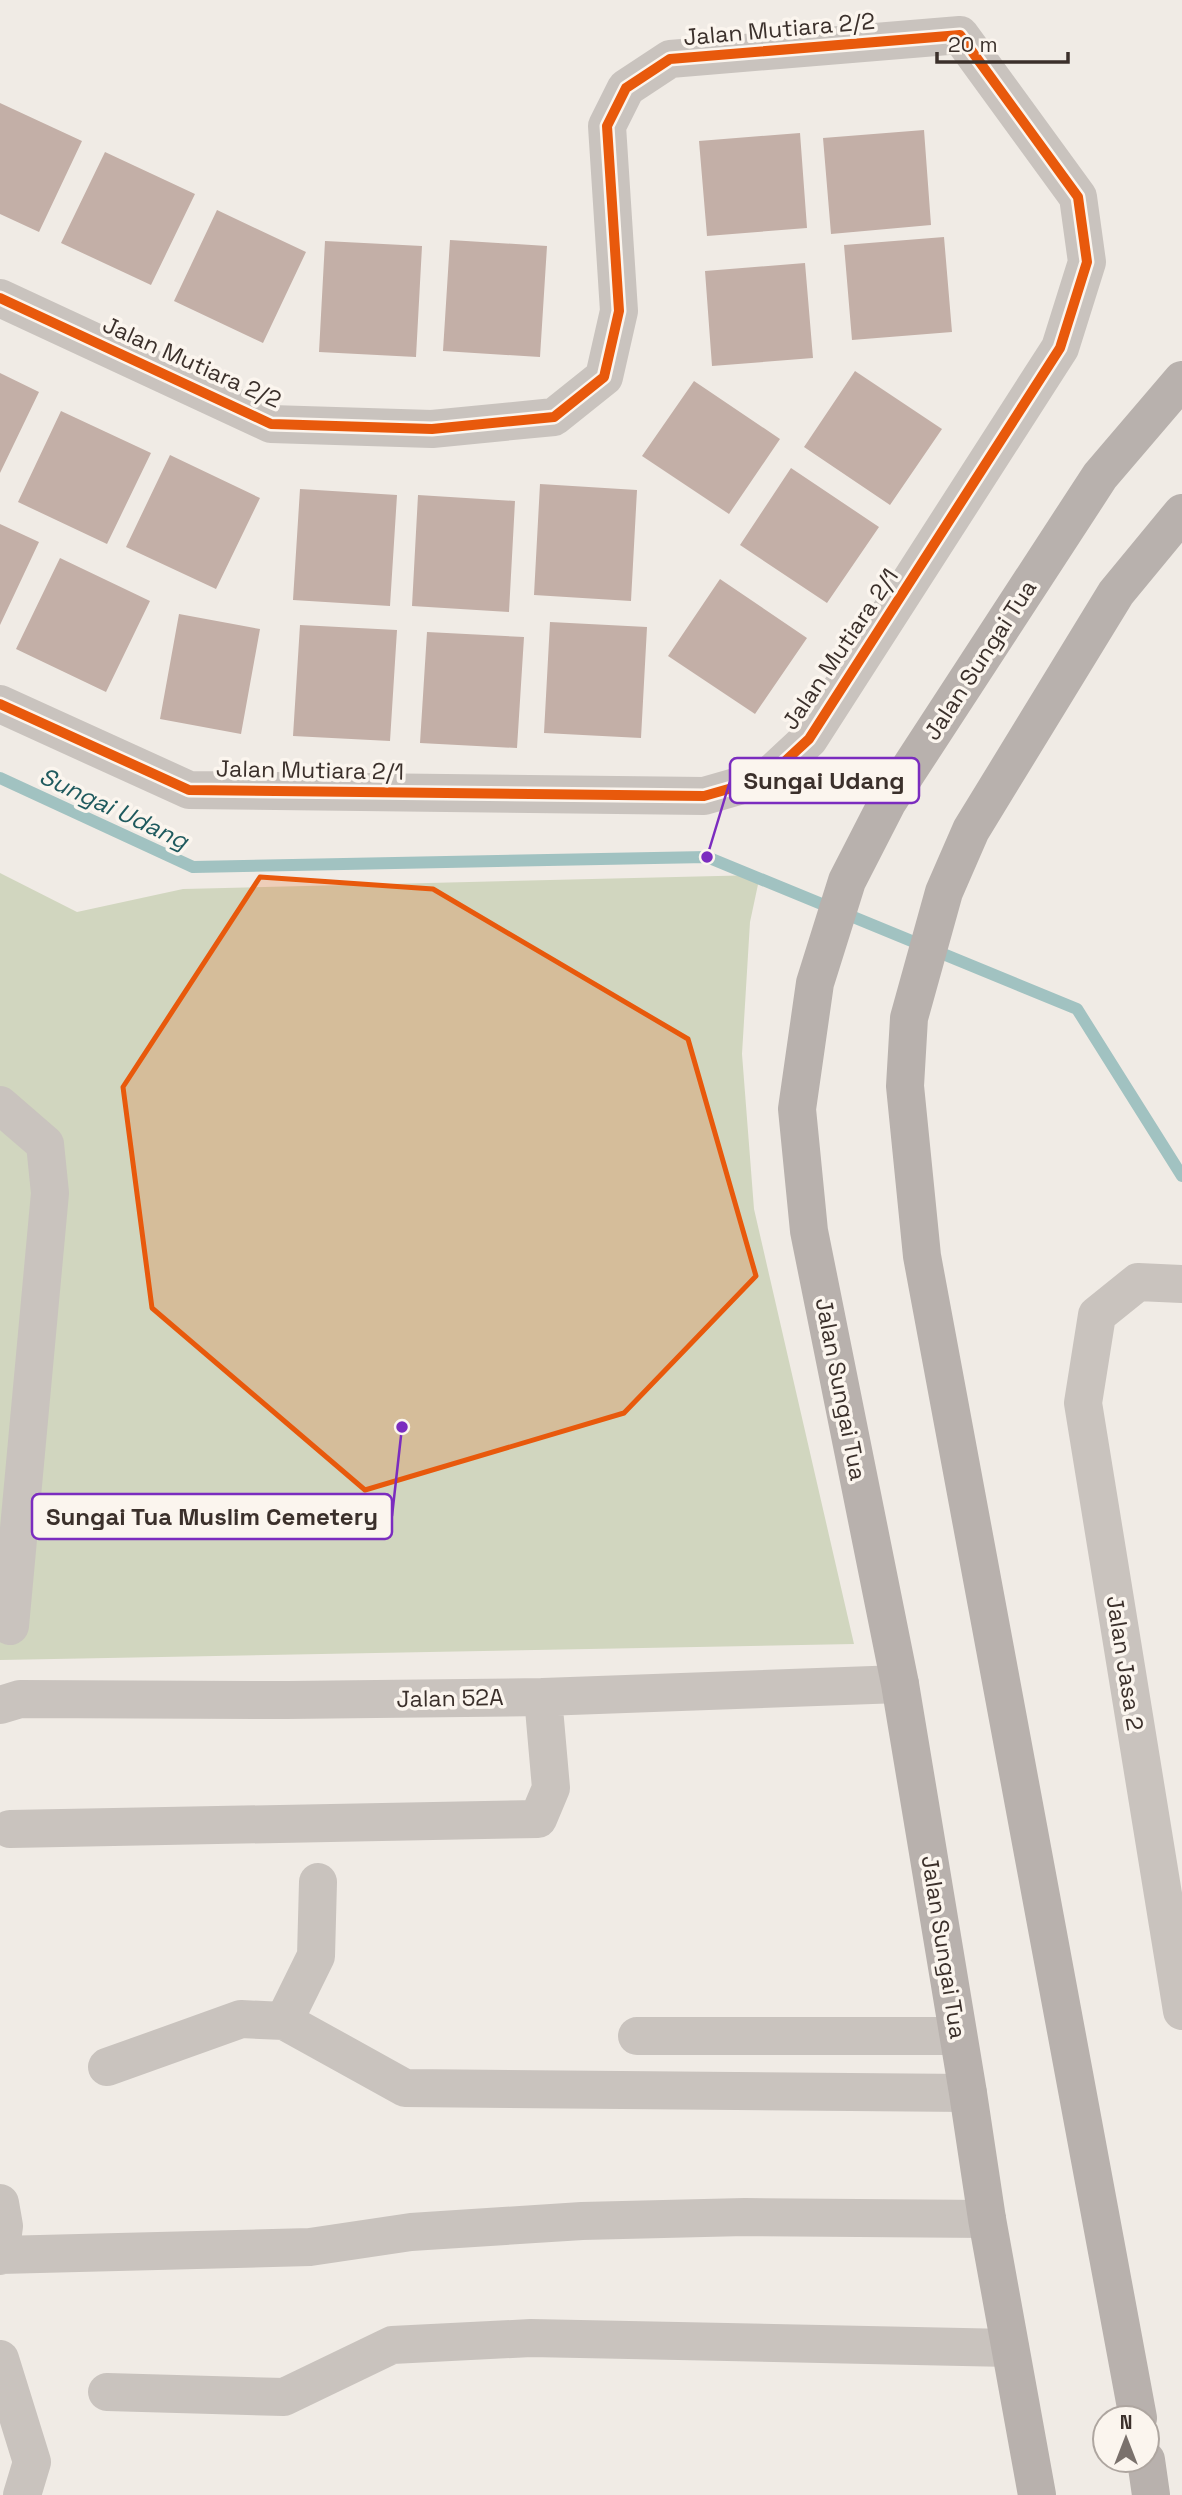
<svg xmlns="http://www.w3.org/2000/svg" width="1182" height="2495" font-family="'Space Grotesk',sans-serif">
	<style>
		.green { fill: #d1d6bf }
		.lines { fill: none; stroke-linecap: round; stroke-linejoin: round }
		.stream { stroke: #a1c2c1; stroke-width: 12 }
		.building { fill: #c3afa7 }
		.minor { stroke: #c9c3be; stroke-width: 38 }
		.major { stroke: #b8b1ad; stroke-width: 38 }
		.cycleway-casing { stroke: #fbf5ee; stroke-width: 15 }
		.cycleway { stroke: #e8590c; stroke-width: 10 }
		.marked { fill: #e8590c; fill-opacity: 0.2; stroke: #e8590c; stroke-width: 5; stroke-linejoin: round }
		.labels { text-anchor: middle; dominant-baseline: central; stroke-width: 7; stroke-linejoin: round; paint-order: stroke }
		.street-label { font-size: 23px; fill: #3b302b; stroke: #fbf5ee }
		.water-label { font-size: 24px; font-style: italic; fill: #1f5a5e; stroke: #fbf5ee }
		.leader { fill: none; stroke: #7b2cbf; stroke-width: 2.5 }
		.callout-dot { fill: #7b2cbf; stroke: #fbf5ee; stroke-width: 2.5 }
		.callout { fill: #fbf5ee; stroke: #7b2cbf; stroke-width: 2.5 }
		.callout-label { font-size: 24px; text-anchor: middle; font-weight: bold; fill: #3b302b }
	</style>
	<rect width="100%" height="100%" fill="#f0ebe5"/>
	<path class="green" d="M 0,873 L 77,912 L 183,889 L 760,875 L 750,922 L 742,1054 L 754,1209 L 854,1644 L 0,1660 Z"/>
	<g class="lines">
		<path class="stream" d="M 0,778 L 193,867 L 707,857 L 1077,1009 L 1182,1176"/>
	</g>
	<path class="building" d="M 0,103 L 82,141 L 39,232 L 0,214 Z
		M 924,130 L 931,225 L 831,234 L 823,138 Z
		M 800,133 L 807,228 L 707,236 L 699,141 Z
		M 105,152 L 195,194 L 151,285 L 61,243 Z
		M 217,210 L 306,252 L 263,343 L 174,301 Z
		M 944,237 L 952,332 L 852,340 L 844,245 Z
		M 450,240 L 547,246 L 540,357 L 443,351 Z
		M 325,241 L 422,246 L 416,357 L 319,352 Z
		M 805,263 L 813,358 L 712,366 L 705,271 Z
		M 855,371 L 942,429 L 890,505 L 804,447 Z
		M 0,373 L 39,392 L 0,473 Z
		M 694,381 L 780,439 L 729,514 L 642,456 Z
		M 61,411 L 151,453 L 107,544 L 18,502 Z
		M 170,455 L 260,498 L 216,589 L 126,547 Z
		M 791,468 L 879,527 L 827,603 L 740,545 Z
		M 540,484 L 637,490 L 631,601 L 534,595 Z
		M 300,489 L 397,495 L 390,606 L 293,600 Z
		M 418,495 L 515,501 L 509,612 L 412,606 Z
		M 0,524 L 39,542 L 0,625 Z
		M 60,558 L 150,601 L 106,692 L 16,649 Z
		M 720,579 L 807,638 L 755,714 L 668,656 Z
		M 179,614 L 260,629 L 241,734 L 160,719 Z
		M 550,622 L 647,627 L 641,738 L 544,733 Z
		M 300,625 L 397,630 L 390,741 L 293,736 Z
		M 427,632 L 524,637 L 517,748 L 420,743 Z"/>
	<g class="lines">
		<path class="minor" d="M 0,298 L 271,424 L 432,429 L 554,417 L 604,377 L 619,311 L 607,126 L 626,88 L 670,59 L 960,35 L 1078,197 L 1087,262 L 1060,348 L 809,739 L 767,778 L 704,796 L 189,790 L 0,704
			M 0,1105 L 45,1144 L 50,1193 L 10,1626
			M 1182,1284 L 1138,1282 L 1097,1315 L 1083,1403 L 1182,2011
			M 0,1705 L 20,1699 L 287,1700 L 543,1697 L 900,1684
			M 10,1829 L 538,1819 L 551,1788 L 543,1697
			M 284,2021 L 316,1956 L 318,1882
			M 637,2036 L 958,2036
			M 107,2067 L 241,2019 L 284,2021 L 405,2088 L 968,2093
			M 0,2203 L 4,2226 L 0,2256
			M 0,2255 L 310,2247 L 411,2232 L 582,2221 L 745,2217 L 987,2219
			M 0,2359 L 32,2462 L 22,2495
			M 107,2392 L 284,2397 L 392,2345 L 531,2338 L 1010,2348"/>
		<path class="major" d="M 1138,2418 L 922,1256 L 905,1086 L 909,1018 L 944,892 L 971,830 L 1116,593 L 1182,513
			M 1146,2460 L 1151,2495
			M 1037,2495 L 987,2219 L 968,2093 L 900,1684 L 809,1231 L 797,1109 L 815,983 L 847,881 L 887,803 L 1100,476 L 1182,380"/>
		<defs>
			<path id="cycleway" d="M 0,298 L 271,424 L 432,429 L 554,417 L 604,377 L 619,311 L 607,126 L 626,88 L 670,59 L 960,35 L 1078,197 L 1087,262 L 1060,348 L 809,739 L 767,778 L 704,796 L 189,790 L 0,704"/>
		</defs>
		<use href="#cycleway" class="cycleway-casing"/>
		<use href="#cycleway" class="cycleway"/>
	</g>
	<path class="marked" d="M 260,877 L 433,889 L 688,1039 L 756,1276 L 624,1413 L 365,1490 L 152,1308 L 123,1087 Z"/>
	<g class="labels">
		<g class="street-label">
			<text transform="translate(779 29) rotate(-5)">Jalan Mutiara 2/2</text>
			<text transform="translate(192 362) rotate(24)">Jalan Mutiara 2/2</text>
			<text transform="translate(840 649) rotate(-56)">Jalan Mutiara 2/1</text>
			<text transform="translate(980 660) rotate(-57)">Jalan Sungai Tua</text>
			<text transform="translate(310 770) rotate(1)">Jalan Mutiara 2/1</text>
			<text transform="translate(841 1389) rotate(79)">Jalan Sungai Tua</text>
			<text transform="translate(1125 1663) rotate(81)">Jalan Jasa 2</text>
			<text transform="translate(450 1698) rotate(-1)">Jalan 52A</text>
			<text transform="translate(944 1947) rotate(81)">Jalan Sungai Tua</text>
		</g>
		<g class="water-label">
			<text transform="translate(114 808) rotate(25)">Sungai Udang</text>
		</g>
	</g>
	<path class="leader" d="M707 857L730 781M402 1427L392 1516"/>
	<g class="callout-dot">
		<circle cx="707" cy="857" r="7"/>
		<circle cx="402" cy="1427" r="7"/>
	</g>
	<g class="callout">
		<rect x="730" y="758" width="189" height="45" rx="7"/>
		<rect x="32" y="1494" width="360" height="45" rx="7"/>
	</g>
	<g class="callout-label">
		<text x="824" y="789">Sungai Udang</text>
		<text x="212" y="1525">Sungai Tua Muslim Cemetery</text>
	</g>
	<g transform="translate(1126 2439)"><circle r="33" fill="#fbf5ee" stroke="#aea6a0" stroke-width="2"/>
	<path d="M0-5L12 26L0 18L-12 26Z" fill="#7a716c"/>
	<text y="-10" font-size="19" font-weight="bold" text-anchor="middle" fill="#3b302b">N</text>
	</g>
	<path d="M937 52v10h131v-10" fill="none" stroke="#3b302b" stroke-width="3.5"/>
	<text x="948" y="52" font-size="21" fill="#3b302b" stroke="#fbf5ee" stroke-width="5" paint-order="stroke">20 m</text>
</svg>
